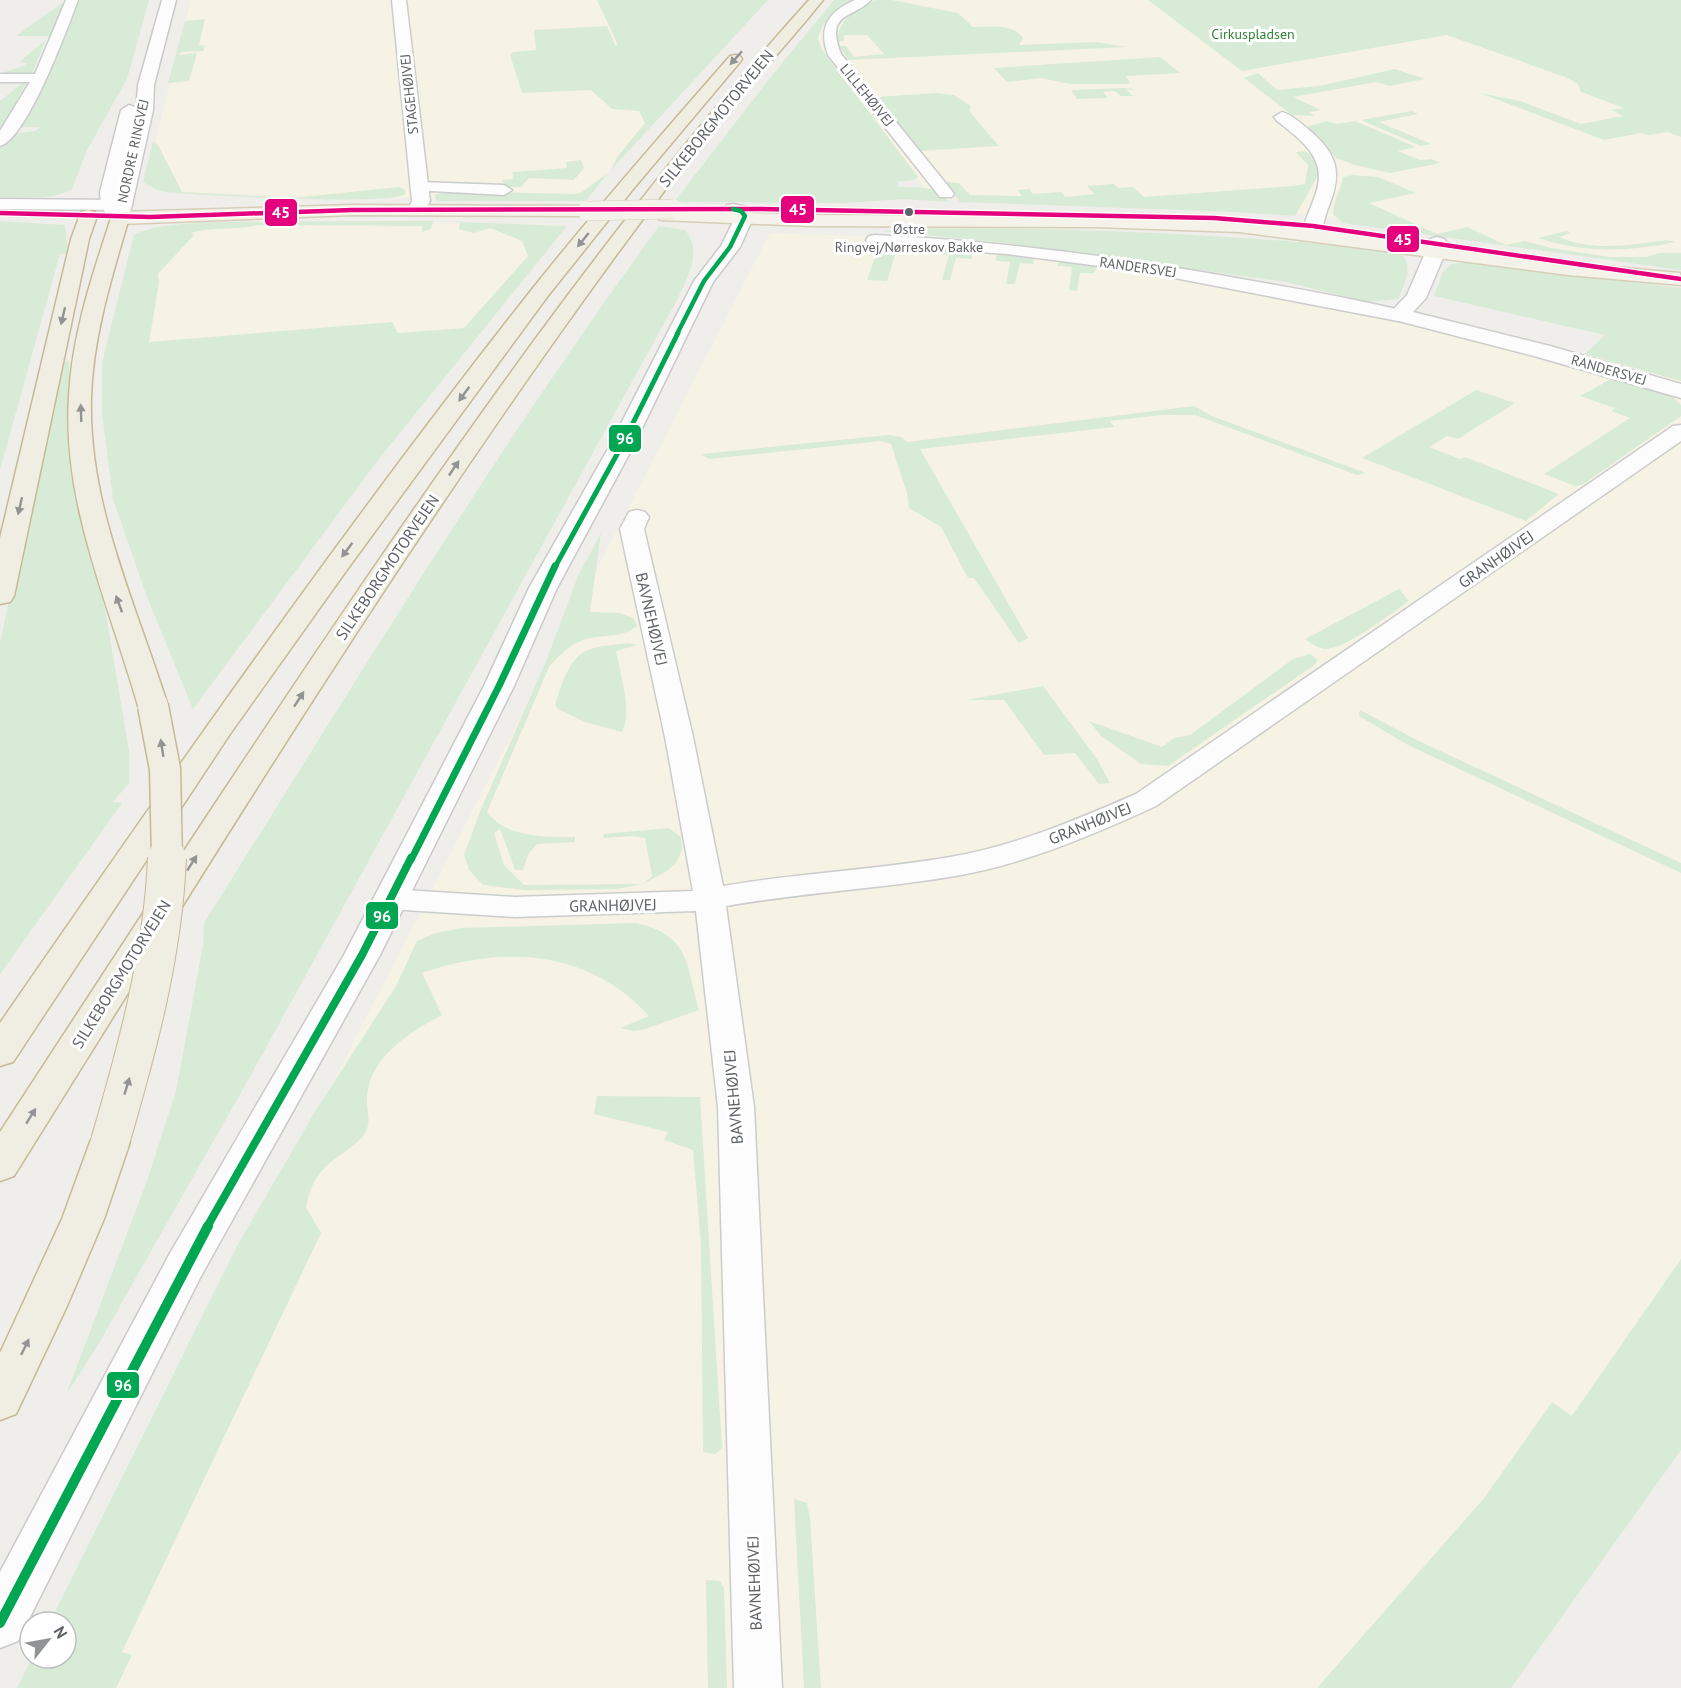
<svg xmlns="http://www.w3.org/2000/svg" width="1681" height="1688" font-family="'PT Sans',sans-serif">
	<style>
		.commercial { fill: #f7f3e4 }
		.green { fill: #d8ebd6 }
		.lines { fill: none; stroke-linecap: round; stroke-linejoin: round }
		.minor-casing { stroke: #cbcccc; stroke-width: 3 }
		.tertiary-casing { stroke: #cbcccc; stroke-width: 3 }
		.secondary-casing { stroke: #cacacb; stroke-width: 3 }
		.primary-casing { stroke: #d7ceb8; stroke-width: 3 }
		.motorway-casing { stroke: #c8b996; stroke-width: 3 }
		.minor { fill: #fdfcfc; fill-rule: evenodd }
		.tertiary { fill: #fdfcfc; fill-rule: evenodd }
		.secondary { fill: #fdfcfc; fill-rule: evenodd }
		.primary { fill: #f4f2e9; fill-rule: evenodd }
		.motorway { fill: #f0ede3; fill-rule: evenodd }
		.primary-bridge-casing { stroke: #d7ceb8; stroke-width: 20; stroke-linecap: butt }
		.motorway-bridge-far1-casing { stroke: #c8b996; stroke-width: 33; stroke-linecap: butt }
		.motorway-bridge-casing { stroke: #c8b996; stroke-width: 40; stroke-linecap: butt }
		.primary-bridge { stroke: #f4f2e9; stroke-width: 19 }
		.motorway-bridge-far1 { stroke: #f0ede3; stroke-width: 30 }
		.motorway-bridge { stroke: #f0ede3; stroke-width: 38 }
		.bus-1-casing { stroke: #fff; stroke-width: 7 }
		.bus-2-far4-casing { stroke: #fff; stroke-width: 7 }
		.bus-2-far3-casing { stroke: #fff; stroke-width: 8 }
		.bus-2-far2-casing { stroke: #fff; stroke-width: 10 }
		.bus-2-far1-casing { stroke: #fff; stroke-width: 13 }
		.bus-2-casing { stroke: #fff; stroke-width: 15 }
		.bus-1 { stroke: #e5007d; stroke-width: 4.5 }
		.bus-2-far4 { stroke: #00a651; stroke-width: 4.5 }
		.bus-2-far3 { stroke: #00a651; stroke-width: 5 }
		.bus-2-far2 { stroke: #00a651; stroke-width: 7 }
		.bus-2-far1 { stroke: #00a651; stroke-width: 8 }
		.bus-2 { stroke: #00a651; stroke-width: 10 }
		.oneway { fill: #929393 }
		.bus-dot { fill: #5f6368; stroke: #fff; stroke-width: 2 }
		.labels { text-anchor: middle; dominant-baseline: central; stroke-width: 6; stroke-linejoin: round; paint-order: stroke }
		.far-park-label { font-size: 14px; fill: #348238; stroke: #fff }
		.far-street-label { font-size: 14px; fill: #5f6368; stroke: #fff }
		.bus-label { font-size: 14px; fill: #5f6368; stroke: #fff }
		.street-label { font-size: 16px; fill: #5f6368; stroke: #fff }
		.line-badge { stroke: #fff; stroke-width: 2 }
		.badge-label { font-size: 16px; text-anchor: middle; font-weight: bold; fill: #fff }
	</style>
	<rect width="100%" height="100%" fill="#efeeea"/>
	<path class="commercial" d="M 191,0 L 767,0 L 583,199 L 317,197 L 176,192 L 152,154 Z
		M 849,0 L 1149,0 L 1443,34 L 1645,100 L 1681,114 L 1681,268 L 1530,248 L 1280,210 L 934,199 L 841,87 L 810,35 L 832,10 Z
		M 261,222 L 540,224 L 567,226 L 378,460 L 121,475 L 139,236 Z
		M 770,233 L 999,241 L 1286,285 L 1585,354 L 1681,381 L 1681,1259 L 1382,1688 L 21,1688 L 66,1658 L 66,1622 L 55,1622 Z"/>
	<path class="green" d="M 80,0 L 149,0 L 127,79 L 87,150 L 72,189 C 51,201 24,197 0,197 L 0,149 L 12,134 L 35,131 L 40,127 L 20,127 Z
		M 597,0 L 768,0 L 611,170 L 617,157 L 645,123 L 639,111 L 612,109 L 591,90 L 522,93 L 510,55 L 513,52 L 536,50 L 534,30 L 607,26 L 615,45 L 618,45 Z
		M 834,0 L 854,0 C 835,9 823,19 818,39 L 822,50 L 918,177 L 914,180 L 897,182 L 899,187 C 916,187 938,185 949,202 L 904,199 L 845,203 L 674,202 L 770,78 Z
		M 876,0 L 892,0 L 958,13 L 973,27 C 988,27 1014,23 1023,38 L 1019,45 L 1096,42 L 1126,47 L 848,60 L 839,46 L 846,46 L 854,57 L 884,54 L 867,35 L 844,35 L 844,41 L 837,42 C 838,19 857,8 876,0 Z
		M 1148,0 L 1681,0 L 1681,137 L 1668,132 L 1648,135 L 1641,133 L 1604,140 L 1480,93 L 1520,101 L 1581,124 L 1623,116 L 1611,110 L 1624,108 L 1581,92 L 1578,84 L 1565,77 L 1447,35 L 1242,71 Z
		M 62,3 L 64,3 L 50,36 L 16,36 Z
		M 205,19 L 199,45 L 205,46 L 203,51 L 181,52 L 179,55 L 197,53 L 189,81 L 168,83 L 185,21 Z
		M 46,40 L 32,73 L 0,75 C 10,68 18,70 28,63 L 19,62 Z
		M 1160,57 L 1180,73 L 1126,76 L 1130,83 L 1127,84 L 1070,84 L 1041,78 L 1007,82 L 994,68 Z
		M 1395,69 L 1425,79 L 1389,86 L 1376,82 L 1293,97 L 1321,110 L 1308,112 L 1315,116 L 1292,115 L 1244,78 L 1258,73 L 1277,90 L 1319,86 Z
		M 25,81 L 27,82 L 0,132 L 0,101 Z
		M 1123,88 L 1136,89 L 1126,90 L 1133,96 L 1121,96 L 1114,91 L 1103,92 L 1108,98 L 1077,99 L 1071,90 Z
		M 936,93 L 954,95 L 971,106 L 969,111 L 999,146 L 920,151 L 876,97 Z
		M 1412,111 L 1418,114 L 1379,122 L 1431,144 L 1421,146 L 1361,120 Z
		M 1327,121 L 1336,124 L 1355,121 L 1416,147 L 1398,151 L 1420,160 L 1431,159 L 1441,163 L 1390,173 L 1355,165 L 1336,158 L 1328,148 L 1307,130 L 1307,127 Z
		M 153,141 L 158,145 L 182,192 L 294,198 L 399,187 L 405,190 L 405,194 C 391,206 196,195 165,192 L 155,189 L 143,182 Z
		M 1303,151 C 1315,154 1316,164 1319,174 L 1295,216 L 1235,212 L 960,202 L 946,184 L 947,182 L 959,183 L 970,195 L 1022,196 L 1018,190 L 1029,189 L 1033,194 L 1061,192 L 1065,197 L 1094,194 L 1087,186 L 1114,184 L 1118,188 L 1133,187 L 1144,197 L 1293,186 L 1305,184 L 1308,165 L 1296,152 Z
		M 581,160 L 584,168 L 574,180 L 529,178 L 521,187 L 507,187 L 502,180 L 514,179 L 512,172 L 567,168 L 566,162 Z
		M 608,173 L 586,201 L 439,201 L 436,200 L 435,195 L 447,191 L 576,194 L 582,192 Z
		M 1353,175 L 1378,177 L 1416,193 L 1369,203 L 1437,234 L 1467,227 L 1506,245 L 1525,241 L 1551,248 L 1610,257 L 1646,257 L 1659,253 L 1681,253 L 1681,270 L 1343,223 L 1333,214 C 1333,201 1341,190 1343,177 Z
		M 0,221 L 65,225 L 68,253 L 60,254 L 0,470 Z
		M 433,221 L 431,229 L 422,232 L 422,226 L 258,225 C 236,231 213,226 191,233 L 194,235 L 158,274 L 159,283 L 149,342 L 392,322 L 398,333 L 464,328 L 528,256 L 522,241 L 490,228 L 474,233 L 459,229 L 460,222 L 567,226 L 378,460 L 193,709 L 147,597 L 113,499 L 102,413 L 102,363 L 134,235 C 159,220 240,222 273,222 C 326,221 379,221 433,221 Z
		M 659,226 L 685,230 C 703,252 688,275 678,298 L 252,1073 L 95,1350 L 66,1395 L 147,1181 L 176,1091 L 203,945 L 204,923 C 352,688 495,450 659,226 Z
		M 928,228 C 1087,228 1240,234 1399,252 C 1415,263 1405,283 1398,299 L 1367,302 L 1286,282 L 998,242 L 881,231 Z
		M 1567,231 L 1570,233 L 1559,237 C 1584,248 1610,247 1638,244 C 1651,243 1663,238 1675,242 C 1629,252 1583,253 1538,238 Z
		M 887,244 L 909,245 L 912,248 L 909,253 L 896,252 L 887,281 L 867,280 L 876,254 Z
		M 940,247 L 967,248 L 972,252 L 972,259 L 956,258 L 950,280 L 942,280 L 949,255 L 934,254 L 936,249 Z
		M 1008,253 L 1034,259 L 1033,264 L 1020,263 L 1015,284 L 1006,284 L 1010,262 L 996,261 L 996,257 L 999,254 Z
		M 1068,260 L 1093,264 L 1097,267 L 1094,273 L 1080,273 L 1077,291 L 1069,290 L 1072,267 L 1058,266 L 1057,264 Z
		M 1468,262 L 1681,288 L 1681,381 L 1585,354 L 1605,335 L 1434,296 L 1443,272 L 1451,264 Z
		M 69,361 L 71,457 L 79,509 L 105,609 L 129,751 L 129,783 L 113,802 L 122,803 L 0,974 L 0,643 L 59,362 Z
		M 1613,378 L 1673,397 L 1681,405 L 1681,416 L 1582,485 L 1575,486 L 1544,474 L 1630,418 L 1611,411 L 1615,408 L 1580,396 Z
		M 1476,390 L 1515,403 L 1458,439 L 1447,436 L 1429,447 L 1460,459 L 1465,457 L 1559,494 L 1526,521 L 1362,458 Z
		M 1194,406 L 1212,416 L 1366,473 L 1357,475 L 1195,415 L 1161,415 L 1110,421 L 1114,427 L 920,449 L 1028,638 L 1019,643 L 974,578 L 968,578 L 941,527 L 909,508 L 907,493 L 891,444 L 882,441 L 709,459 L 701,454 L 889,435 L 901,437 L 907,442 Z
		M 601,533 L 590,612 L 620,613 L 633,618 L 637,626 C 622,639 601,634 583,640 C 569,645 559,656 549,667 L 487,812 C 506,838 546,837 575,837 L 575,842 L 537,844 L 529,853 L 523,870 L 515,870 L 500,829 L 494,833 L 504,865 L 524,885 L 643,884 L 652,876 L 645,838 L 634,836 L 603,838 L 604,834 L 669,828 L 681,837 L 682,850 L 676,863 L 667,871 L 643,884 L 617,889 L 525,890 L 483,885 L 469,870 L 464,855 L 481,809 L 547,659 L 578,576 Z
		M 1399,589 L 1409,601 C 1390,614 1349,647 1326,649 C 1319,649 1311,643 1305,639 Z
		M 629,643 L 637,645 L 616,651 C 620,673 633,712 622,732 L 585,722 L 558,709 L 555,705 C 561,687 568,658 588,650 C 600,645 616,645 629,643 Z
		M 1310,654 L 1318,660 L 1313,666 L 1168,766 L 1141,764 L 1101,736 L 1089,721 L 1162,747 L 1174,738 L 1190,735 L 1293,659 Z
		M 1043,686 L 1097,759 L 1110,783 L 1099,784 L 1075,753 L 1044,755 L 1004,700 L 966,700 Z
		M 1360,710 L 1419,741 L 1681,863 L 1681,873 L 1408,745 L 1359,716 Z
		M 636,923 C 690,935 686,964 699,1010 L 642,1030 L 634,1031 L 620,1028 L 649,1016 C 589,949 502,945 422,973 L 442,1015 C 409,1033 368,1057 367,1100 C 367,1114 372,1122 364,1135 C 359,1142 350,1148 343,1153 C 320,1169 312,1179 306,1207 L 321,1233 L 122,1652 L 132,1655 L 116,1688 L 17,1688 L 32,1658 L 66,1658 L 66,1622 L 50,1622 L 237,1246 L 316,1110 L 396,986 L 417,941 L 436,933 L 461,928 Z
		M 597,1096 L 700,1097 L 722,1448 L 715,1454 L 703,1452 L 701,1245 L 693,1150 L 664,1140 L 668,1132 L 594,1114 Z
		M 1681,1259 L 1681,1450 L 1511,1688 L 1317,1688 L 1485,1497 L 1552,1402 L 1572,1416 Z
		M 794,1499 L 807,1503 L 810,1518 L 821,1688 L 804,1688 Z
		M 706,1580 L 720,1581 L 724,1588 L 727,1688 L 708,1688 Z"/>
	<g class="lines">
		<defs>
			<path id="minor" d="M 66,0 L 78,0 C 68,27 27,139 0,146 L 0,131 L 30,82 L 0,82 L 0,74 L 35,74 Z
				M 855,0 L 871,0 C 851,20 825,12 841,54 L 952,191 L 954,194 L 952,197 L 940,197 L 828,55 C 818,27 828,12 855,0 Z
				M 419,182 L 504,185 L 512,190 L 504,195 L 413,190 L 411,187 Z
				M 875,235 C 1003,241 1128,258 1253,281 C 1304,290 1355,299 1405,311 L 1407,315 L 1405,319 L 1398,321 L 1138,271 L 1007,254 L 869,244 L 866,240 L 869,236 Z
				M 1681,425 L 1681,441 L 1156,806 C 1091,836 1020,866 949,877 C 875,889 800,893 726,906 L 754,1107 L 782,1688 L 734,1688 L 718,1107 L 696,911 L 515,917 L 389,909 L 378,906 L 373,899 L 378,892 L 389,889 L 515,897 L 693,891 L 665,737 L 620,529 L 629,512 L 637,510 L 645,512 L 649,517 L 644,529 L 693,737 L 723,886 C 798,873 875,870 950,857 C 1015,846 1076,820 1136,794 L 1673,426 Z"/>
			<path id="tertiary" d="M 392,0 L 406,0 L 430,201 L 423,214 L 411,214 L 408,210 L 412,201 Z
				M 1282,112 C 1292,115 1301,123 1309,130 C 1340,156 1342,175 1327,211 C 1324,219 1323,230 1318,237 L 1304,237 L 1302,233 C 1305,219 1312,206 1316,193 C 1328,158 1301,140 1276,120 L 1274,117 Z
				M 0,199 L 123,200 L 129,201 L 132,205 L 129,209 L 123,210 L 0,209 Z
				M 1437,237 L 1444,239 L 1447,243 L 1446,251 L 1426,298 L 1413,312 L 1550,346 L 1681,384 L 1681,398 L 1534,356 L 1391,319 L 1388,315 L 1407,295 L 1426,251 L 1430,239 Z"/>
			<path id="secondary" d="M 162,0 L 176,0 L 154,85 L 153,110 L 129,218 L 127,222 C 108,226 100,207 100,192 L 121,110 L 129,105 L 135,107 L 136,114 L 138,85 Z
				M 733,204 L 747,207 L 754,216 L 740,247 L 713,282 L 633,447 L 557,588 L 514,686 L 380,955 L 200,1278 L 18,1641 L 0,1648 L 0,1572 L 169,1255 L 344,955 L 484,686 L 529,588 L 609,447 L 694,281 L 721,246 L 736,216 L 727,213 L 724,209 L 727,205 Z"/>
			<path id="primary" d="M 352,205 L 587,206 L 593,207 L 596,211 L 593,215 L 587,216 L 352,215 L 120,224 L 113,222 L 111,218 L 113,214 L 120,212 Z
				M 667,210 L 810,215 L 1096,216 L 1239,220 L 1568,263 L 1680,273 L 1681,285 L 1568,275 L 1239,232 L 1096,227 L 810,226 L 660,220 L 658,216 L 660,212 Z"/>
			<path id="motorway" d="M 809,0 L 823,0 C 790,41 754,80 720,120 C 669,183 620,249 573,315 C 374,593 195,886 14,1176 L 0,1181 L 0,1132 C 126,939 252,745 383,554 C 515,362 652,174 809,0 Z
				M 735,55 L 740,56 L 742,59 L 740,62 L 634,188 L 547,297 L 346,571 L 230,734 L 13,1062 L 0,1066 L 0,1023 C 172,774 345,526 533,288 C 596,209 663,133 730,56 Z
				M 88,210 L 95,212 L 97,216 L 89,239 L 14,596 L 10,602 L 0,604 L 0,538 L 71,239 L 81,212 Z
				M 120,212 L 127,214 L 129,218 C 112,276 93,336 91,397 C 88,506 136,604 168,706 L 164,712 L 153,715 L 142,712 L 138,706 C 109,604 62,504 69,396 C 72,335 92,276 111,218 L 113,214 Z
				M 110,1127 L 124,1131 L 130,1142 L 104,1219 L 67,1306 L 16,1414 L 0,1420 L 0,1353 L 62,1219 L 90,1142 L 96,1131 Z"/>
		</defs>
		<use href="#minor" class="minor-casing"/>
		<use href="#tertiary" class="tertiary-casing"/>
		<use href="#secondary" class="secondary-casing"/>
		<use href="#primary" class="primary-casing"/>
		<use href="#motorway" class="motorway-casing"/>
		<use href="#minor" class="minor"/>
		<use href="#tertiary" class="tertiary"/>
		<use href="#secondary" class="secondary"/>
		<use href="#primary" class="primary"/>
		<use href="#motorway" class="motorway"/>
		<defs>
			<path id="primary-bridge" d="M 587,211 L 673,209"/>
			<path id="motorway-bridge-far1" d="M 153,706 L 165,769 L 167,860"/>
			<path id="motorway-bridge" d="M 110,1142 C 137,1050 163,955 167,858"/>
		</defs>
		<use href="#primary-bridge" class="primary-bridge-casing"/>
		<use href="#motorway-bridge-far1" class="motorway-bridge-far1-casing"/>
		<use href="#motorway-bridge" class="motorway-bridge-casing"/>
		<use href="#primary-bridge" class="primary-bridge"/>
		<use href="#motorway-bridge-far1" class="motorway-bridge-far1"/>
		<use href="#motorway-bridge" class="motorway-bridge"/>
		<defs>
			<path id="bus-1" d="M 0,213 L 150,217 L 352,210 L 762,209 L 1214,218 L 1313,226 L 1681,279"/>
			<path id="bus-2-far4" d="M 677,334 L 704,281 L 730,247 L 745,216 L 741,211 L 733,209"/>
			<path id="bus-2-far3" d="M 555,567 L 621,447 L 678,333"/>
			<path id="bus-2-far2" d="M 411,860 L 499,686 L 555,566"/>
			<path id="bus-2-far1" d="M 207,1227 L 362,955 L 411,858"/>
			<path id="bus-2" d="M 0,1623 L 208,1226"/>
		</defs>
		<use href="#bus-1" class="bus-1-casing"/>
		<use href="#bus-2-far4" class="bus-2-far4-casing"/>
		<use href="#bus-2-far3" class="bus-2-far3-casing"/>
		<use href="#bus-2-far2" class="bus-2-far2-casing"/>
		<use href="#bus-2-far1" class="bus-2-far1-casing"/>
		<use href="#bus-2" class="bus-2-casing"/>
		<use href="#bus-1" class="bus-1"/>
		<use href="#bus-2-far4" class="bus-2-far4"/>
		<use href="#bus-2-far3" class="bus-2-far3"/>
		<use href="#bus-2-far2" class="bus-2-far2"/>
		<use href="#bus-2-far1" class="bus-2-far1"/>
		<use href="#bus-2" class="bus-2"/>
	</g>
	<defs><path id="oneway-solid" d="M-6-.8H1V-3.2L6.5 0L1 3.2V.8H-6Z" transform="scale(1.5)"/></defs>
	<g class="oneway">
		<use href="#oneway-solid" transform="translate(736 58) rotate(132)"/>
		<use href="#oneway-solid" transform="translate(583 240) rotate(129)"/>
		<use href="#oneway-solid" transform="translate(63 316) rotate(103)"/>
		<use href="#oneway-solid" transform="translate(464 394) rotate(126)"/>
		<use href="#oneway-solid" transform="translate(81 413) rotate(-92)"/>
		<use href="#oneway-solid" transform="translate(454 468) rotate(-56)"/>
		<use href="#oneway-solid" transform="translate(20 506) rotate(103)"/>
		<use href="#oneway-solid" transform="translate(347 550) rotate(127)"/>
		<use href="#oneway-solid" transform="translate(119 604) rotate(-110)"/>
		<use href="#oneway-solid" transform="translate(299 699) rotate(-57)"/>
		<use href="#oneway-solid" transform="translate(162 748) rotate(-99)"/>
		<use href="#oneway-solid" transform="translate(192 863) rotate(-58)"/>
		<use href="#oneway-solid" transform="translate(127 1086) rotate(-73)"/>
		<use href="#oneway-solid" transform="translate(31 1116) rotate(-58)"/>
		<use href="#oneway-solid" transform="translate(25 1347) rotate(-64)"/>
	</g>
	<circle class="bus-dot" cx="909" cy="212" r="5"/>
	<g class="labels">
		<g class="far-park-label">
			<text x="1253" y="34">Cirkuspladsen</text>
		</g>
		<g class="far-street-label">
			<text transform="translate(409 94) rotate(-96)">STAGEHØJVEJ</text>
			<text transform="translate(867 95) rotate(51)">LILLEHØJVEJ</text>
			<text transform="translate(133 151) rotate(-78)">NORDRE RINGVEJ</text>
			<text transform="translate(1138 267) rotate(8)">RANDERSVEJ</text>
			<text transform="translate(1609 370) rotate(16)">RANDERSVEJ</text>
		</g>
		<g class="bus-label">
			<text x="909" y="229">Østre<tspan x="909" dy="18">Ringvej/Nørreskov Bakke</tspan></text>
		</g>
		<g class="street-label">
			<text transform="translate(716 118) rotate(-51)">SILKEBORGMOTORVEJEN</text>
			<text transform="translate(1496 559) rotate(-35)">GRANHØJVEJ</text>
			<text transform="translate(387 567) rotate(-56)">SILKEBORGMOTORVEJEN</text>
			<text transform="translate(652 619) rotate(77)">BAVNEHØJVEJ</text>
			<text transform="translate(1090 823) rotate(-22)">GRANHØJVEJ</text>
			<text transform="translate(613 905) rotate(-1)">GRANHØJVEJ</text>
			<text transform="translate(121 974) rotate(-58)">SILKEBORGMOTORVEJEN</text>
			<text transform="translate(733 1097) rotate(-95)">BAVNEHØJVEJ</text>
			<text transform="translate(754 1583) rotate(-92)">BAVNEHØJVEJ</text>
		</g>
	</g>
	<g class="line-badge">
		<rect x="780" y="195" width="35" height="29" rx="6" fill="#e5007d"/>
		<rect x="264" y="198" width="34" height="29" rx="6" fill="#e5007d"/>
		<rect x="1386" y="225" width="34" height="28" rx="6" fill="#e5007d"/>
		<rect x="608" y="424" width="34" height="29" rx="6" fill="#00a651"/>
		<rect x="365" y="901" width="34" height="29" rx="6" fill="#00a651"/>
		<rect x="106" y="1371" width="34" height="28" rx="6" fill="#00a651"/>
	</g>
	<g class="badge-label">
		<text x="798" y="215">45</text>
		<text x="281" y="218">45</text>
		<text x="1403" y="245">45</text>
		<text x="625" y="444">96</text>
		<text x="382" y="922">96</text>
		<text x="123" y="1391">96</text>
	</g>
	<g transform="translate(48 1640) rotate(59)"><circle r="28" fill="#ffffff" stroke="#bfc1c3" stroke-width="1.5"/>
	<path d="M0-4.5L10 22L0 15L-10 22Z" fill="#919496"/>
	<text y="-9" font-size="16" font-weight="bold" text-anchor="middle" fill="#5f6368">N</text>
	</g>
</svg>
